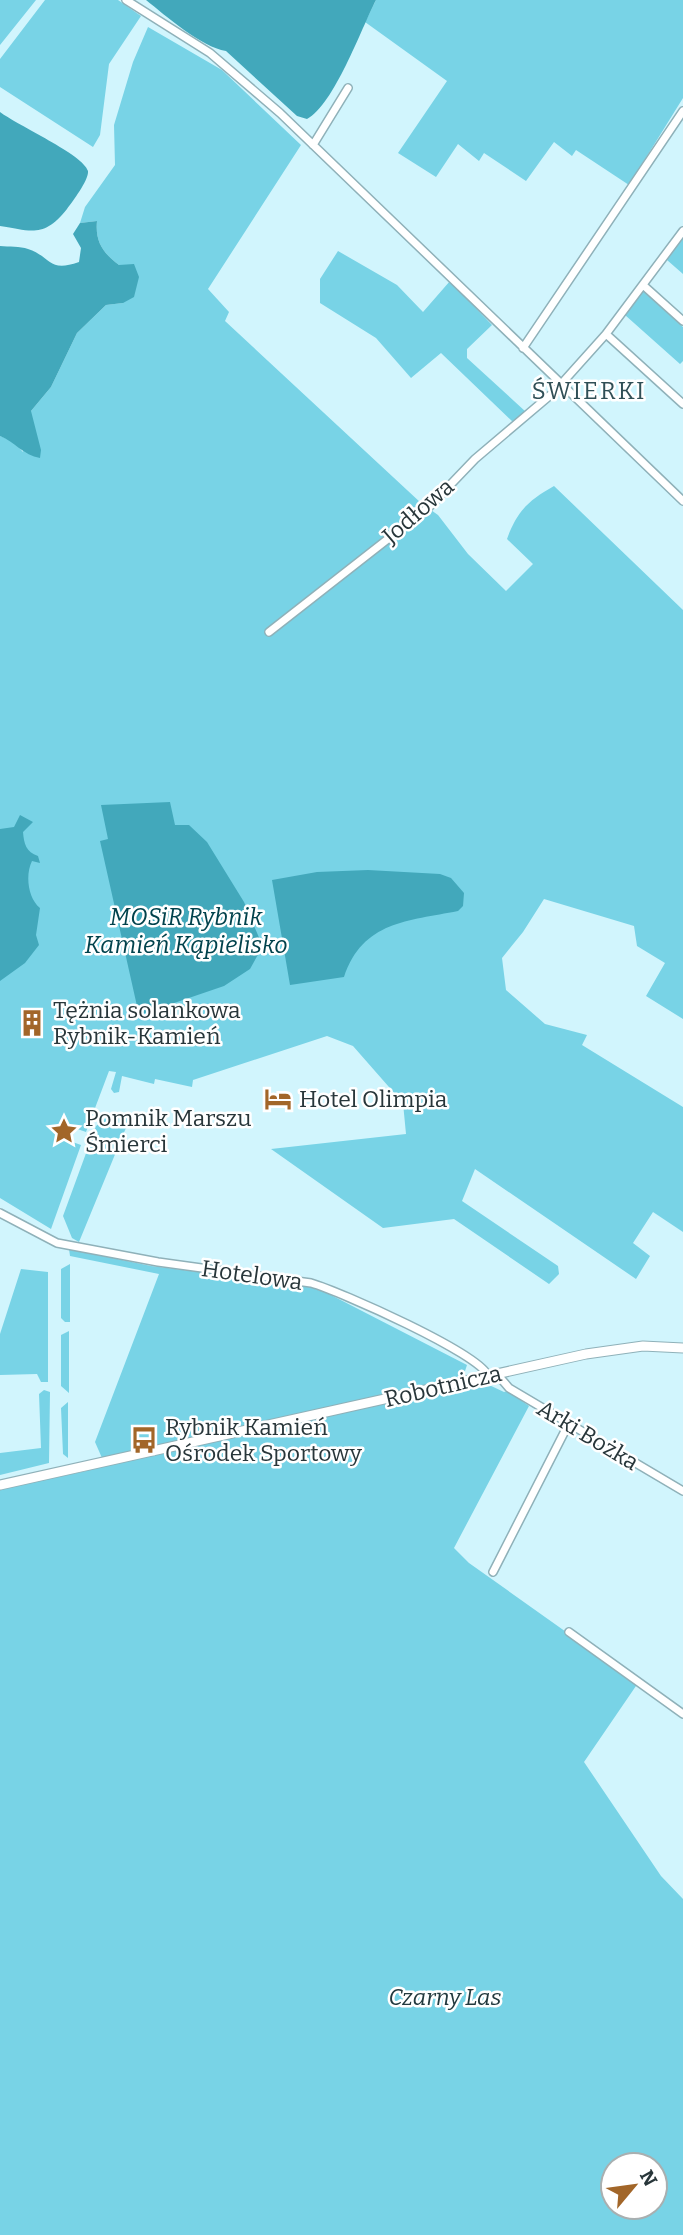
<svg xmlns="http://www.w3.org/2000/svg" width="683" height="2235" font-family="Bitter,serif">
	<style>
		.green { fill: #78d3e6; fill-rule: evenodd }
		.water { fill: #42a8bb }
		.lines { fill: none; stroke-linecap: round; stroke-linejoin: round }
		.minor-casing { stroke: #8fb1b9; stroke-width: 10 }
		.tertiary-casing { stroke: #8fb1b9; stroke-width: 11 }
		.minor { stroke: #fff; stroke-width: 7 }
		.tertiary { stroke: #fff; stroke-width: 9 }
		.labels { text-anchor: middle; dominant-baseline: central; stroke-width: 5; stroke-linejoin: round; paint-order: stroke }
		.street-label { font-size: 23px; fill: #28363a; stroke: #fff }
		.poi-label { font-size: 23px; fill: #28363a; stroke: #fff; text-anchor: start }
		.park-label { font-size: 23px; font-style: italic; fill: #22393e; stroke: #fff }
		.neighbourhood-label { font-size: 24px; letter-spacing: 2px; fill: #304f56; stroke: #fff }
		.water-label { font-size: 24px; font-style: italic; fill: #01424c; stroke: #fff }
	</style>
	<rect width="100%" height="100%" fill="#d1f5fd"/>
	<path class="green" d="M 0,0 L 36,0 L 0,45 Z
		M 45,0 L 118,0 L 141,16 L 109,64 L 100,135 L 93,147 L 0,87 L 0,59 Z
		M 376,0 L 683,0 L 683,98 L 629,185 L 576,150 L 572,156 L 554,142 L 526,181 L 484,153 L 479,161 L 458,144 L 436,177 L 398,153 L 447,81 L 365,22 Z
		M 148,27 L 222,70 L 301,145 L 208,289 L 229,312 L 225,321 L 421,503 L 438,515 L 468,554 L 506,591 L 533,564 L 507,539 C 517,511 529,500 554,486 L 683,610 L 683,1019 L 646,996 L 665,963 L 637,946 L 634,926 L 544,899 L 523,932 L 502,958 L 506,990 L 545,1024 L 587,1035 L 582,1045 L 683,1107 L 683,1232 L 653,1212 L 633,1243 L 650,1256 L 636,1279 L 475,1169 L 462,1201 L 558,1266 L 559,1274 L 549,1284 L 454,1219 L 383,1228 L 271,1149 L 406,1134 L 403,1103 L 353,1046 L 327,1036 L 193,1080 L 192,1087 L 155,1079 L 154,1084 L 122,1076 L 119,1092 L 114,1093 L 111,1089 L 116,1072 L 109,1071 L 86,1132 L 60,1123 L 56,1136 L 81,1145 L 51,1229 L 0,1198 L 0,436 L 13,441 L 23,452 L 31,411 L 51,387 L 77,333 L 106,305 L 123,303 L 119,265 C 103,253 95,242 97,221 L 80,223 L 85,207 L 115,165 L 114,125 L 133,62 Z
		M 683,238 L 683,274 L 667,260 Z
		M 338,251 L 397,285 L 423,312 L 450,281 L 492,325 L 467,349 L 467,358 L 526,412 L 513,422 L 441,353 L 411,378 L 376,338 L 320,303 L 320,279 Z
		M 642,290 L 683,327 L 683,361 L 680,364 L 625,315 Z
		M 110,1115 L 130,1118 L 79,1242 L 72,1238 L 63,1216 L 96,1126 Z
		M 69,1249 L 151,1266 L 304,1285 L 329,1294 L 467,1365 L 459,1389 L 487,1384 L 504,1392 L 508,1391 L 529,1406 L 454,1548 L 469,1563 L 638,1683 L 584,1762 L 661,1876 L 683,1899 L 683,2235 L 0,2235 L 0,1489 L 86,1471 L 102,1458 L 95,1442 L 159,1274 L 70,1256 ZM 613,2165 L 655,2165 L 655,2207 L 613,2207 Z
		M 70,1264 L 70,1322 L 65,1322 L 61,1318 L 61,1269 Z
		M 21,1269 L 48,1272 L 48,1382 L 41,1382 L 37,1374 L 0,1375 L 0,1334 Z
		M 69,1331 L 69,1393 L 61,1386 L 61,1335 Z
		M 44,1390 L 50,1392 L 49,1463 L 0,1475 L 0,1453 L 41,1448 L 39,1394 Z
		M 68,1402 L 68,1458 L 63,1454 L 61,1408 Z"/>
	<path class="water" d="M 146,0 L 376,0 C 361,29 334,105 307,119 L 297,116 L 226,51 C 201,47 166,16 146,0 Z
		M 0,112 C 17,125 84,155 88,171 C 89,180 73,201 67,209 C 44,238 32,231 0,226 Z
		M 97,221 C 95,242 103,253 119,265 L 134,264 L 139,277 L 134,297 L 123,303 L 106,305 L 77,333 L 51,387 L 31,411 L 41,450 L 40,458 C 23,455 15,442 0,436 L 0,246 C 9,247 20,246 28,249 C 52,257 48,273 79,262 L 81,248 L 73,234 L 80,223 Z
		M 170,802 L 175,825 L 189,825 L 207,842 L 244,902 L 260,940 L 260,951 L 250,969 L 224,986 L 139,1015 L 100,841 L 108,839 L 101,805 Z
		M 20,815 L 33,822 L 23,832 C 24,844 26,852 38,856 L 40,863 L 32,861 C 25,875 28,898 40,908 L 36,935 L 39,945 L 25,963 L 0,981 L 0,829 L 14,827 Z
		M 368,870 L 440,874 L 451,878 L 464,893 L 463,906 L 458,911 C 408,921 363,921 344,977 L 290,985 L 272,880 L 317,872 Z"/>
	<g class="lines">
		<defs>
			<path id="minor" d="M 126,0 L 210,53 L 280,113 L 683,501
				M 313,145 L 348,88
				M 643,285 L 683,321
				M 606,334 L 683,404
				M 523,348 L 683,111
				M 269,632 L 430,506 L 475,459 L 554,392 L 606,334 L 683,231
				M 0,1213 L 57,1243 L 158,1262 L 311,1283 C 339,1291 481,1354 488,1376
				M 497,1374 L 509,1388 L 683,1491
				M 493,1572 L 569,1423
				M 569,1632 L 683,1714"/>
			<path id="tertiary" d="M 0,1485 L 586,1354 L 643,1346 L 683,1348"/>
		</defs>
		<use href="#minor" class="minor-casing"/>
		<use href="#tertiary" class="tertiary-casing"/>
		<use href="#minor" class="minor"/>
		<use href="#tertiary" class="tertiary"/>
	</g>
	<defs>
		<symbol id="building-bare" viewBox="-9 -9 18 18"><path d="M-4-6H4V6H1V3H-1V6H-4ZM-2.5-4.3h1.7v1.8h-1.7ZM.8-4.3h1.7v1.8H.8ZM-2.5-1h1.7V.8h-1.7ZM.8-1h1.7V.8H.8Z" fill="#a26629" stroke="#fff" stroke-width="2.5" paint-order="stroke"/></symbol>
		<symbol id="hotel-bare" viewBox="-9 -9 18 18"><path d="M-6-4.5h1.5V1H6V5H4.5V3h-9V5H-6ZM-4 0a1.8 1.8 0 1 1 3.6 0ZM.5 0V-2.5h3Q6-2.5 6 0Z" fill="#a26629" stroke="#fff" stroke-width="2.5" paint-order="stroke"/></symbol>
		<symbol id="sight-bare" viewBox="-9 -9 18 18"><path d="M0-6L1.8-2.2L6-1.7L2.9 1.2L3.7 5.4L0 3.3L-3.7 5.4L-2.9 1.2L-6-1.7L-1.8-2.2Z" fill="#a26629" stroke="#fff" stroke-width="2.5" paint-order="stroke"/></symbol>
		<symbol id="bus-bare" viewBox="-9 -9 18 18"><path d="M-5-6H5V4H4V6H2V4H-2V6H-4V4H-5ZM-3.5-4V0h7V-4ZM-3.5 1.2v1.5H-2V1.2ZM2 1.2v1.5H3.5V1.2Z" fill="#a26629" stroke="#fff" stroke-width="2.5" paint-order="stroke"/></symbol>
	</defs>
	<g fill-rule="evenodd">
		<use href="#building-bare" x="13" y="1004" width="38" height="38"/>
		<use href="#hotel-bare" x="259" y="1080" width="38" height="38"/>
		<use href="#sight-bare" x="45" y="1112" width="38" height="38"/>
		<use href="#bus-bare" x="125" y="1421" width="38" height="38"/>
	</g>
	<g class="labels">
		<g class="street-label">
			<text transform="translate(418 511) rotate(-41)">Jodłowa</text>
			<text transform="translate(252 1275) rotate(8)">Hotelowa</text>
			<text transform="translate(443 1386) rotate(-13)">Robotnicza</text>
			<text transform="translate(588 1435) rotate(31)">Arki Bożka</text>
		</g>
		<g class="poi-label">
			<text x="53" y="1010">Tężnia solankowa<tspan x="53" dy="26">Rybnik-Kamień</tspan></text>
			<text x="299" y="1099">Hotel Olimpia</text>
			<text x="85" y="1118">Pomnik Marszu<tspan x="85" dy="26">Śmierci</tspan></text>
			<text x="165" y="1427">Rybnik Kamień<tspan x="165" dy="26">Ośrodek Sportowy</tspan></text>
		</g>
		<g class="park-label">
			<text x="445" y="1997">Czarny Las</text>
		</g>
		<g class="neighbourhood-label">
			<text x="589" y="391">ŚWIERKI</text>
		</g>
		<g class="water-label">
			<text x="186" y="917">MOSiR Rybnik<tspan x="186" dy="28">Kamień Kąpielisko</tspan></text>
		</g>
	</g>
	<g transform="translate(634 2186) rotate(61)"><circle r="33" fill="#ffffff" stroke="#a9afb0" stroke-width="2"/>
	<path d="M0-5L12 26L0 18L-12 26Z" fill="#a26629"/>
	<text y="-10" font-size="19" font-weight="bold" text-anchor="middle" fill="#28363a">N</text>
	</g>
</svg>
